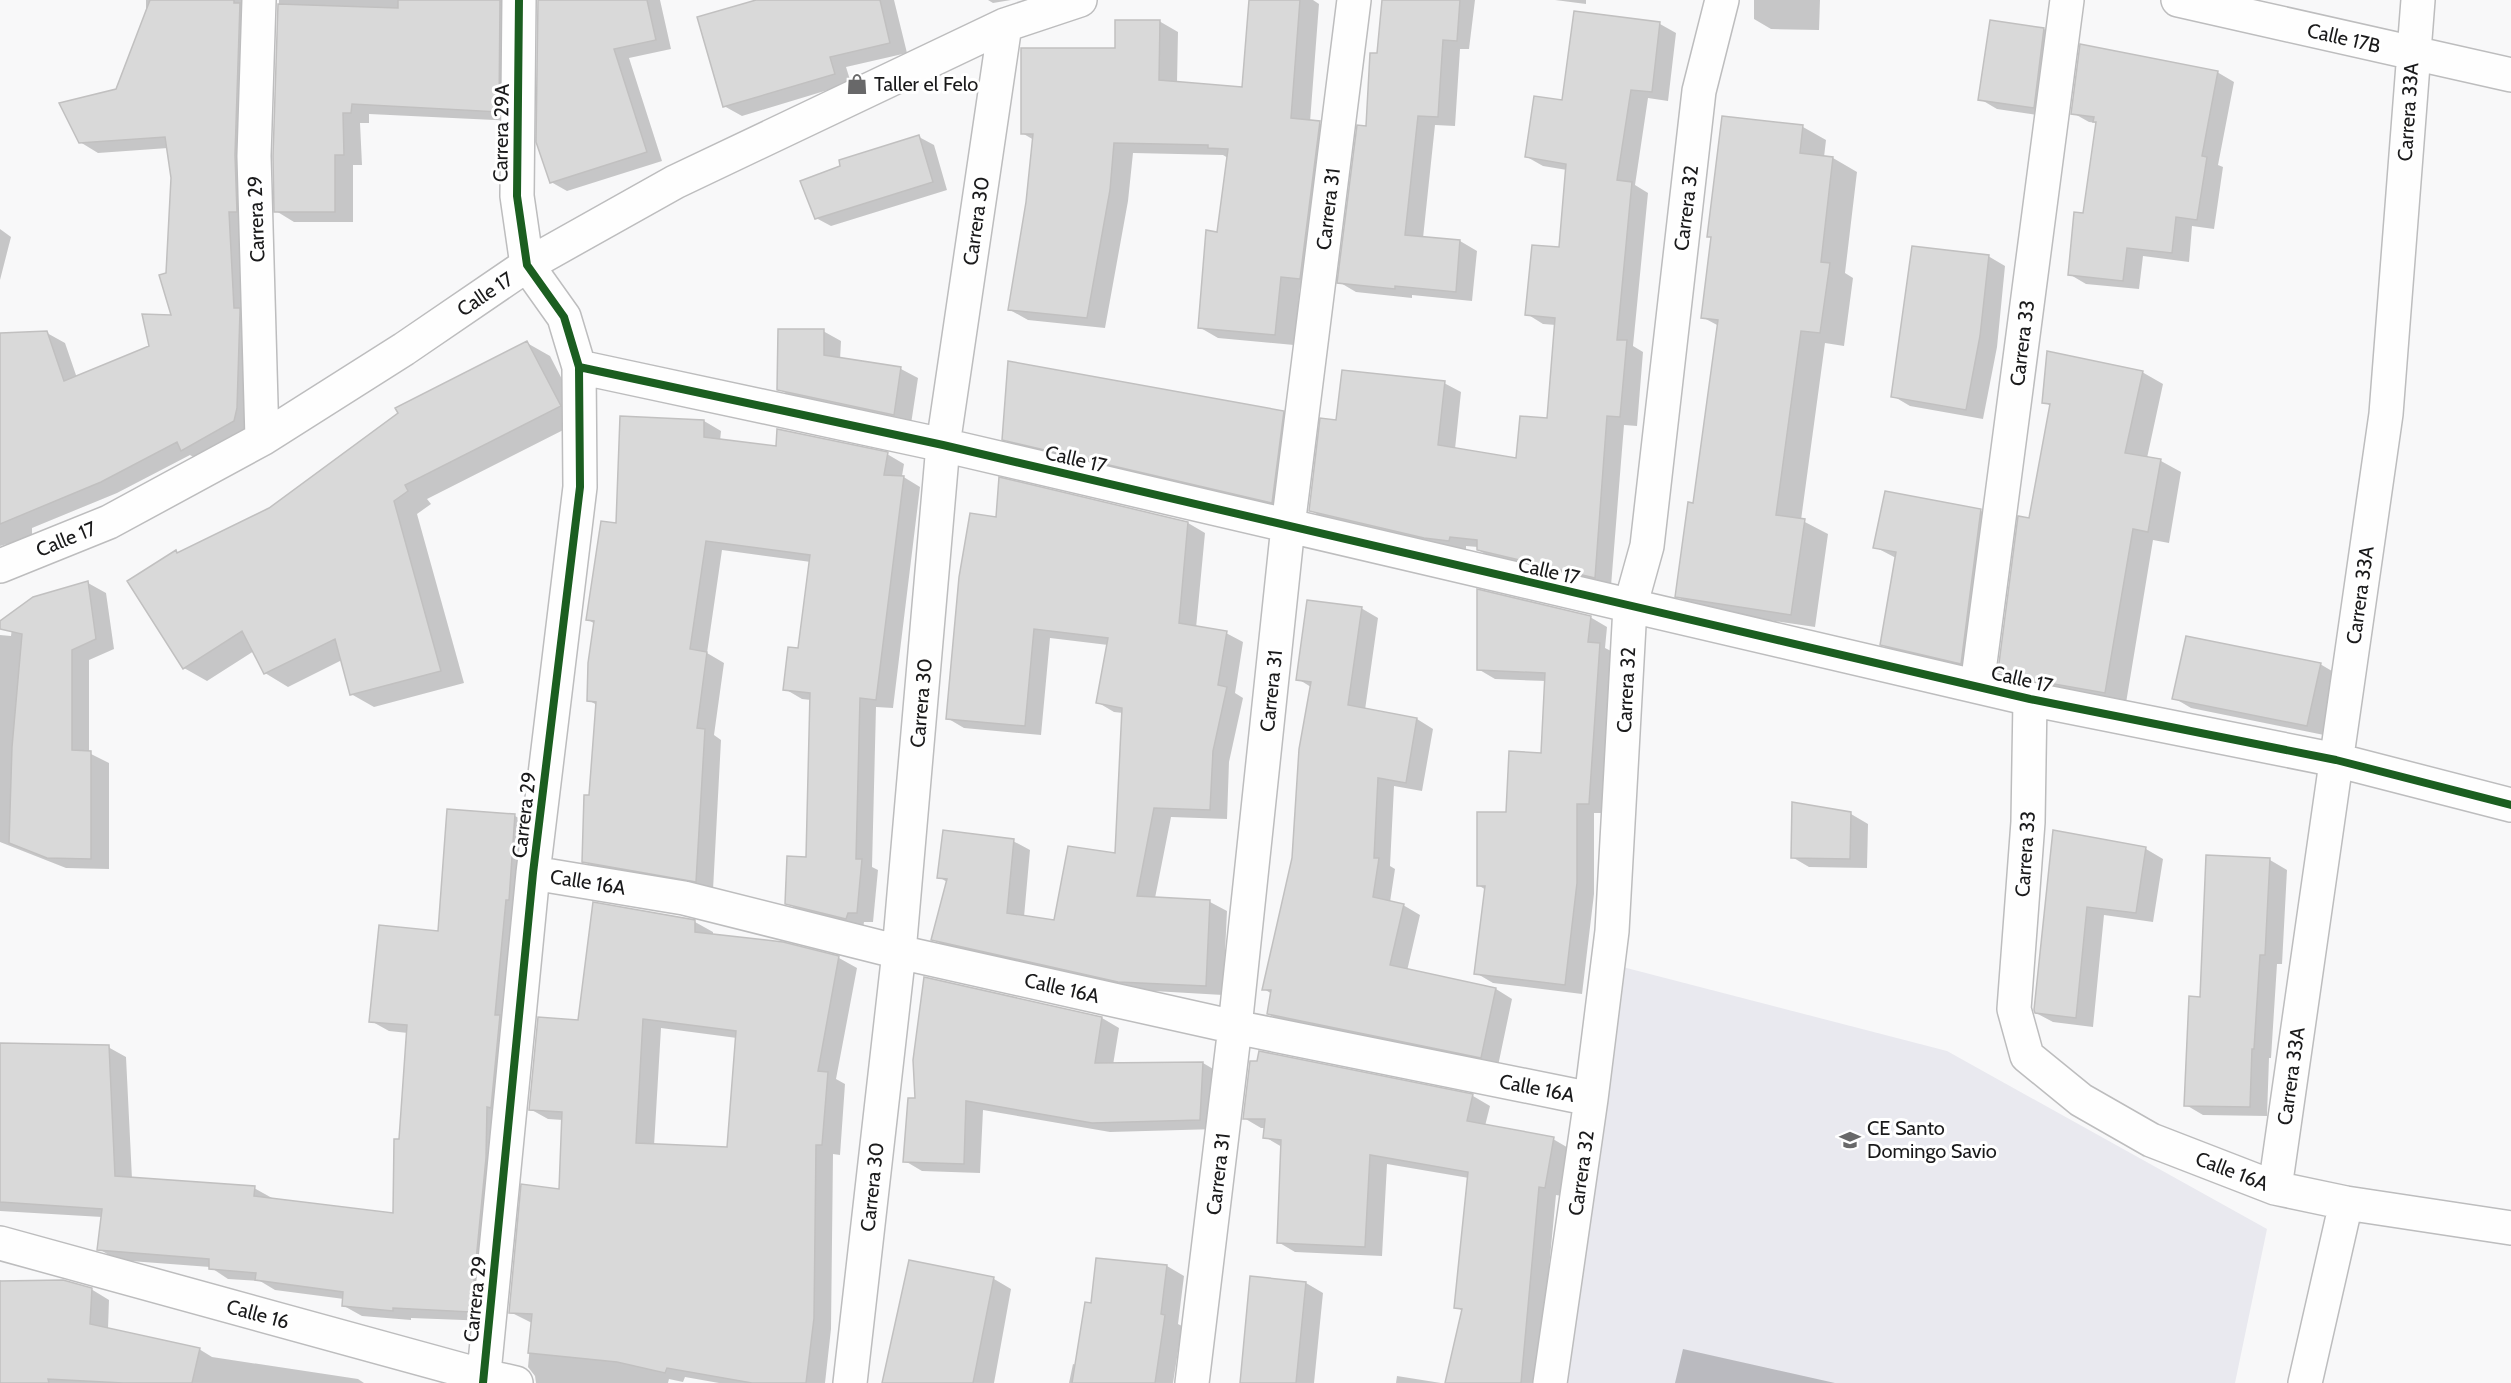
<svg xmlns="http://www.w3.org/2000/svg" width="2511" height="1383" font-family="Cabin,sans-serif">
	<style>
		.built { fill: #e9e9ef }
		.shadow { fill: #0003; fill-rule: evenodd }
		.building { fill: #d9d9d9; stroke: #c1c0c0; stroke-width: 1.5; fill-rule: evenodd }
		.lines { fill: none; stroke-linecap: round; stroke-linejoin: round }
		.street-casing { stroke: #bdbdbe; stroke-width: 36 }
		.street { stroke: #fefefe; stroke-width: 33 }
		.cycleway-casing { stroke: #fff; stroke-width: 11 }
		.cycleway { stroke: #1b5e20; stroke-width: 8 }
		.labels { text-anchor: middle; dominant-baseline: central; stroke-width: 6; stroke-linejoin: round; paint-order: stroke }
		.street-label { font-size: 20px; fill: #1a1a1b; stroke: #fff }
		.poi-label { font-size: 20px; fill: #1a1a1b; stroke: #fff; text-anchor: start }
	</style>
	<rect width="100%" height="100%" fill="#f8f8f9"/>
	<path class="built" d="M 1615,965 L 1947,1051 L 2267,1229 L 2235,1383 L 1564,1383 Z"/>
	<path class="shadow" d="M 146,0 L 262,0 L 251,431 L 200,461 L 190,455 L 117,493 L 32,528 L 32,537 L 0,546 L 0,334 L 47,333 L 65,343 L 77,378 L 151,347 L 173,317 L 168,274 L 173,178 L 168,148 L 98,153 L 80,142 L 118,91 L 146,15 Z
		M 279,0 L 523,0 L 517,121 L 369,114 L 369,123 L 360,123 L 362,165 L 353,165 L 353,222 L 294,222 L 276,211 L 274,156 Z
		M 539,0 L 660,0 L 671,49 L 629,58 L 662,161 L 567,191 L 551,182 Z
		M 754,0 L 894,0 L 907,53 L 846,67 L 851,83 L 742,116 L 724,106 Z
		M 988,0 L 1011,0 L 993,3 Z
		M 1251,0 L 1313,0 L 1319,4 L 1310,122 L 1319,123 L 1338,134 L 1319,289 L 1300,287 L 1294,345 L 1218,338 L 1199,327 L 1219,234 L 1228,158 L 1223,155 L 1133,153 L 1128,201 L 1105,328 L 1028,320 L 1010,310 L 1028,203 L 1034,140 L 1022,133 L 1116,50 L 1159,21 L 1178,32 L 1177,83 L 1244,88 Z
		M 1383,0 L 1475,0 L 1469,49 L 1460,49 L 1455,126 L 1435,125 L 1423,238 L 1460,241 L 1477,251 L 1472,301 L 1412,295 L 1412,298 L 1356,292 L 1339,282 L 1379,55 Z
		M 1555,0 L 1586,0 L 1586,4 Z
		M 1754,0 L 1820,0 L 1819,30 L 1771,29 L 1754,19 Z
		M 1660,24 L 1676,33 L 1668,101 L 1648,98 L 1635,185 L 1648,193 L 1633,346 L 1643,352 L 1637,426 L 1624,425 L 1611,586 L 1495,559 L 1478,550 L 1478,547 L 1466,546 L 1466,549 L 1442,547 L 1327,520 L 1310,510 L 1337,422 L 1444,383 L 1461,392 L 1455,449 L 1517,460 L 1549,419 L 1556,325 L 1543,324 L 1527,314 L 1560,249 L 1567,170 L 1543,166 L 1527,157 L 1564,102 Z
		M 2044,29 L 2061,39 L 2051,117 L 1997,109 L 1980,99 Z
		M 2217,72 L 2234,82 L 2218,165 L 2223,167 L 2214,229 L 2192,226 L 2189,262 L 2143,256 L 2139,289 L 2086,284 L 2069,274 L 2084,215 L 2098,123 L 2089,122 L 2073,113 Z
		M 1803,127 L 1826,140 L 1824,157 L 1833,158 L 1857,172 L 1845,273 L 1853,278 L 1844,346 L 1825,343 L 1801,520 L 1828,534 L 1815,627 L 1700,610 L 1677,596 L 1694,505 L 1719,326 L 1702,317 L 1713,238 L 1709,236 Z
		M 919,137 L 934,145 L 947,190 L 831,226 L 816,218 L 842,167 Z
		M 0,229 L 11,237 L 0,280 Z
		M 1988,256 L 2005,266 L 1997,347 L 1983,419 L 1910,406 L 1893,396 Z
		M 823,331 L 841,341 L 840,360 L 901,369 L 918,378 L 911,424 L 796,399 L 779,389 Z
		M 527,343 L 550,356 L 583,420 L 427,499 L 431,504 L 417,514 L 464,683 L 374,707 L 351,694 L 342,660 L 288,687 L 265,673 L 254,651 L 207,681 L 184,668 L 176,552 L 179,554 L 270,509 L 400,414 Z
		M 2142,372 L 2163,384 L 2147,458 L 2161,461 L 2181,472 L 2169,543 L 2153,540 L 2126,703 L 2020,682 L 2000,670 L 2051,406 L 2044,402 Z
		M 1283,412 L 1300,422 L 1289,511 L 1021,449 L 1004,439 Z
		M 704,421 L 721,431 L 720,441 L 778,448 L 887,454 L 904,464 L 902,476 L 920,487 L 893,708 L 876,707 L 872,867 L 878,870 L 873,922 L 864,922 L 863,928 L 804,913 L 787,903 L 807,858 L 811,700 L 802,699 L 785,689 L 799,650 L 811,562 L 722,550 L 707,653 L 724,663 L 714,735 L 721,740 L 713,890 L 601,871 L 584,861 L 597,705 L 588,700 L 595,624 L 587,619 L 618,525 Z
		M 1981,511 L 1998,521 L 1978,672 L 1898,654 L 1881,644 L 1896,558 L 1875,547 Z
		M 997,519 L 1188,523 L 1205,533 L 1196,628 L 1226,633 L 1243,642 L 1235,693 L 1243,698 L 1229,762 L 1227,819 L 1171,817 L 1155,898 L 1210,902 L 1227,911 L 1223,995 L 1136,990 L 950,949 L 933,939 L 947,882 L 939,877 L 1013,841 L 1030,850 L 1024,917 L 1055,922 L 1117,854 L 1123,713 L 1114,712 L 1097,702 L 1108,645 L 1050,638 L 1041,735 L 964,728 L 947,718 Z
		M 88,583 L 106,593 L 114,649 L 89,660 L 89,753 L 109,763 L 109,869 L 66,868 L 0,842 L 0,635 L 11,636 L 14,612 Z
		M 1361,608 L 1378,618 L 1365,710 L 1417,719 L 1433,729 L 1422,791 L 1394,786 L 1390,866 L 1395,869 L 1390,902 L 1403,905 L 1420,915 L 1407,971 L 1496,989 L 1512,999 L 1498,1066 L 1285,1023 L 1268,1014 L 1272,994 L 1264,989 L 1294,858 L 1311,687 L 1298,679 Z
		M 1590,617 L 1607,627 L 1605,648 L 1617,654 L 1606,813 L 1594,813 L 1594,894 L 1582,994 L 1493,983 L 1476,973 L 1486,890 L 1478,885 L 1507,813 L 1543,755 L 1546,681 L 1495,679 L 1478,669 Z
		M 2320,664 L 2337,674 L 2324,735 L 2191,708 L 2174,698 Z
		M 448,810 L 515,816 L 533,826 L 489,1321 L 411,1318 L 411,1320 L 362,1316 L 344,1306 L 344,1299 L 275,1290 L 260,1281 L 228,1279 L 210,1267 L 117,1260 L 99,1249 L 102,1217 L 0,1211 L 0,1045 L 108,1047 L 126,1057 L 132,1179 L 254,1188 L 272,1198 L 272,1200 L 395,1215 L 408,1033 L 389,1031 L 371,1021 L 439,932 Z
		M 1851,814 L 1868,824 L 1867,868 L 1809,867 L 1792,857 Z
		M 2055,832 L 2146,849 L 2163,859 L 2153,922 L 2104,915 L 2093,1027 L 2053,1022 L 2036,1013 Z
		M 2270,860 L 2287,870 L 2282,964 L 2277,964 L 2271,1058 L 2269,1058 L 2267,1116 L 2203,1115 L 2186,1105 Z
		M 695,922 L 713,932 L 713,936 L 783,944 L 839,958 L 857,968 L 836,1079 L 845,1084 L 840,1155 L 833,1154 L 831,1329 L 825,1383 L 719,1383 L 685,1377 L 683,1382 L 669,1379 L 668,1383 L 536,1383 L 535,1376 L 528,1367 L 532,1323 L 510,1312 L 560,1190 L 563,1120 L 548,1119 L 530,1109 L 580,1021 ZM 661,1028 L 737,1038 L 728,1149 L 654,1146 Z
		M 1102,1018 L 1119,1028 L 1113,1065 L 1203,1063 L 1220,1073 L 1217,1129 L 1110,1132 L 983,1110 L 980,1173 L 922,1171 L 905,1161 L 916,1100 Z
		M 1261,1053 L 1473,1096 L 1490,1106 L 1485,1126 L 1553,1139 L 1570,1149 L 1562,1196 L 1556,1195 L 1538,1383 L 1446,1383 L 1463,1311 L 1456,1307 L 1469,1178 L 1387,1164 L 1382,1256 L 1295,1252 L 1278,1242 L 1282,1147 L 1265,1137 L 1266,1128 L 1261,1128 L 1244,1118 Z
		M 1097,1259 L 1167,1266 L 1184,1276 L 1178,1324 L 1182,1326 L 1173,1383 L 1069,1383 L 1073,1364 L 1076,1365 L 1092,1305 Z
		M 1252,1278 L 1306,1283 L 1323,1293 L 1314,1383 L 1241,1383 Z
		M 994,1279 L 1011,1289 L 994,1383 L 884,1383 Z
		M 0,1280 L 4,1283 L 91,1289 L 109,1300 L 108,1329 L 199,1349 L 212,1357 L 358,1379 L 364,1383 L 0,1383 Z
		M 1683,1349 L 1835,1383 L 1675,1383 Z
		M 1397,1376 L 1441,1383 L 1396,1383 Z"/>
	<path class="building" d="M 150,0 L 234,0 L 234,3 L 240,3 L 235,155 L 237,212 L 229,212 L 234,308 L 240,308 L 240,312 L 237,408 L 234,421 L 181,451 L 177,442 L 101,482 L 0,524 L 0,333 L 47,331 L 64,381 L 149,346 L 142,314 L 171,315 L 159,275 L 166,273 L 171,178 L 165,137 L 79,143 L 59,103 L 116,89 Z
		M 398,0 L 500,0 L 499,112 L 352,104 L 351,113 L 343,113 L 344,155 L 335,155 L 335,212 L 274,212 L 273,156 L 278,4 L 398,8 Z
		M 538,0 L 647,0 L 656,40 L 614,49 L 647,152 L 550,183 L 536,142 Z
		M 756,0 L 880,0 L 890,43 L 830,57 L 835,74 L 723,107 L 697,17 Z
		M 1249,0 L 1300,0 L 1291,118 L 1320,121 L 1300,279 L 1281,277 L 1275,335 L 1198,328 L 1206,230 L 1217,232 L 1228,149 L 1208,148 L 1208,145 L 1114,143 L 1110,190 L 1087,318 L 1008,310 L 1026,202 L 1033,134 L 1021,134 L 1021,48 L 1115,48 L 1115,20 L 1160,20 L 1159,80 L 1242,87 Z
		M 1382,0 L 1460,0 L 1457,41 L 1443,40 L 1438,117 L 1418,116 L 1405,235 L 1460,240 L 1456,292 L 1395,286 L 1395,289 L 1337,283 L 1357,125 L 1366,126 L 1370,53 L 1377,53 Z
		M 1574,11 L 1660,22 L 1652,92 L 1631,90 L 1617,180 L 1632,182 L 1617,340 L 1627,340 L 1620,417 L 1607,416 L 1595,578 L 1477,550 L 1477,540 L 1450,537 L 1449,541 L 1424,538 L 1309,511 L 1320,418 L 1336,420 L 1342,370 L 1445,381 L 1438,445 L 1516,458 L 1520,416 L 1547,418 L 1555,318 L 1525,315 L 1532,245 L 1559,247 L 1566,164 L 1525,157 L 1534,96 L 1562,100 Z
		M 1990,20 L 2044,28 L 2034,108 L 1978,100 Z
		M 2080,44 L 2218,71 L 2202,156 L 2207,157 L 2197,220 L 2176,217 L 2172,253 L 2127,248 L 2123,281 L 2068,275 L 2074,212 L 2083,213 L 2096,122 L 2093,122 L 2094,117 L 2071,114 Z
		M 1722,116 L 1803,125 L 1800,153 L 1833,157 L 1821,262 L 1830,263 L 1820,333 L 1801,331 L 1776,515 L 1805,519 L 1791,615 L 1675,597 L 1688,502 L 1693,503 L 1718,320 L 1701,318 L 1711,237 L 1707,237 Z
		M 919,135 L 933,182 L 815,219 L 800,181 L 840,166 L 839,160 Z
		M 1912,246 L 1989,255 L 1980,336 L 1966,410 L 1891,397 Z
		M 778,329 L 824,329 L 824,355 L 901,367 L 894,415 L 777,390 Z
		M 527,341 L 561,406 L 405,485 L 408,491 L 394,501 L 441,671 L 350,695 L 335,639 L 264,674 L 242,631 L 183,669 L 127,581 L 176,550 L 177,553 L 269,508 L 398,413 L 395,408 Z
		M 2047,351 L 2143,371 L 2125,453 L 2161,459 L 2148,532 L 2133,529 L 2105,693 L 2037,681 L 1998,671 L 2018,516 L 2029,518 L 2050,404 L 2042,403 Z
		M 1008,361 L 1284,411 L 1272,503 L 1002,440 Z
		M 620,416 L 704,420 L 704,437 L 776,446 L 777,429 L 888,452 L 884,475 L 904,476 L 876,700 L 860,698 L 856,859 L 862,859 L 857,913 L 848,913 L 846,919 L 785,904 L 787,856 L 806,857 L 810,693 L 783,690 L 788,647 L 798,648 L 810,555 L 706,541 L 690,649 L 707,652 L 697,728 L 705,729 L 696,882 L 582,862 L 584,795 L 589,795 L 596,702 L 587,701 L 588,663 L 594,621 L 586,620 L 601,521 L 616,523 Z
		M 999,477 L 1188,522 L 1179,623 L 1227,631 L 1218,685 L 1227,687 L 1213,751 L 1210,810 L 1154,808 L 1137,896 L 1210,900 L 1206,986 L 1118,982 L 931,940 L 947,879 L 937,878 L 943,830 L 1014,839 L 1007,913 L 1054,920 L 1068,846 L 1115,853 L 1122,708 L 1096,703 L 1108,638 L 1034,629 L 1025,726 L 946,719 L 959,577 L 970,513 L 996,517 Z
		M 1885,491 L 1981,509 L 1961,664 L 1880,645 L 1896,552 L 1873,548 Z
		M 88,581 L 96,639 L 72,650 L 72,750 L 91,751 L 91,859 L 47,858 L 9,843 L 12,747 L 22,634 L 0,629 L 0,621 L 33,597 Z
		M 1477,589 L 1591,616 L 1588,642 L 1600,643 L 1589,804 L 1577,804 L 1577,883 L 1565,985 L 1474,974 L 1485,886 L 1477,886 L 1477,812 L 1506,812 L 1509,751 L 1541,753 L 1545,673 L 1477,670 Z
		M 1307,600 L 1362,607 L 1348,705 L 1417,718 L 1406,783 L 1378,778 L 1374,858 L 1379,858 L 1373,897 L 1404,904 L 1390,965 L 1496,988 L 1481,1058 L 1267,1014 L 1271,990 L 1262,990 L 1292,858 L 1299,749 L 1311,682 L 1296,680 Z
		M 2186,636 L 2321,663 L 2307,726 L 2172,699 Z
		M 1792,802 L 1851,812 L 1850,859 L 1791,858 Z
		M 447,809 L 515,814 L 509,900 L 506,900 L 495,1015 L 500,1015 L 491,1108 L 487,1107 L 486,1158 L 471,1312 L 393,1308 L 393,1311 L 342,1306 L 343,1292 L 255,1280 L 256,1273 L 209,1269 L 209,1259 L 97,1250 L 102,1209 L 0,1202 L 0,1043 L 109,1045 L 115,1176 L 255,1186 L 254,1196 L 393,1213 L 394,1139 L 399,1139 L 407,1025 L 369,1022 L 379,925 L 438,931 Z
		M 2053,830 L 2146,847 L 2136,913 L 2087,907 L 2076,1018 L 2035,1013 L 2034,1010 Z
		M 2206,855 L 2270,858 L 2265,955 L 2260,955 L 2254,1049 L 2252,1049 L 2250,1107 L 2184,1106 L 2189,996 L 2200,997 Z
		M 593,902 L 695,920 L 695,932 L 783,942 L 839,956 L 818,1071 L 828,1072 L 822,1145 L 816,1145 L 814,1318 L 806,1383 L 752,1383 L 667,1368 L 665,1373 L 617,1362 L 528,1353 L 532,1314 L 509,1313 L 521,1184 L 559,1189 L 562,1112 L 529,1110 L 538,1017 L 578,1020 ZM 643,1019 L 736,1031 L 727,1147 L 636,1143 Z
		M 924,977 L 1102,1017 L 1095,1063 L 1203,1062 L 1200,1120 L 1092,1123 L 966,1101 L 964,1164 L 903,1162 L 908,1098 L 915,1098 L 913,1060 Z
		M 1259,1051 L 1473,1094 L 1467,1121 L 1554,1137 L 1545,1188 L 1539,1187 L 1521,1383 L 1445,1383 L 1462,1309 L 1454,1308 L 1468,1172 L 1370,1155 L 1365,1247 L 1277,1243 L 1281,1140 L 1263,1138 L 1265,1119 L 1243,1119 L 1250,1061 L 1257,1061 Z
		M 1096,1258 L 1167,1265 L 1161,1314 L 1165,1315 L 1155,1383 L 1072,1383 L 1085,1302 L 1091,1303 Z
		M 909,1260 L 994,1277 L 973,1383 L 882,1383 Z
		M 1250,1276 L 1306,1282 L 1296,1383 L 1240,1383 Z
		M 63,1280 L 92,1288 L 90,1324 L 200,1348 L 192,1383 L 123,1383 L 48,1379 L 49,1383 L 0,1383 L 0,1281 Z"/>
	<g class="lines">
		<defs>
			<path id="street" d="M 259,0 L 254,156 L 262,439
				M 2178,0 L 2511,75
				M 579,367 L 943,445 L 2030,699 L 2336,760 L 2511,805
				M 0,566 L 109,522 L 262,439 L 404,349 L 527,265 L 675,182 L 1005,25 L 1080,0
				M 1977,686 L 2067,0
				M 2030,699 L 2028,822 L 2014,1009 L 2027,1056 L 2081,1100 L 2151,1140 L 2275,1188 L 2346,1203 L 2511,1228
				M 533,873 L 684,898 L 899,952 L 1235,1027 L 1591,1099
				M 2275,1188 L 2386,414 L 2418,0
				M 0,1243 L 484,1376 L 516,1383
				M 483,1383 L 533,873 L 580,487 L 579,367 L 564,317 L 527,265 L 517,196 L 519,0
				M 850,1383 L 899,952 L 943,445 L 1005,25
				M 1192,1383 L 1235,1027 L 1288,526 L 1354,0
				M 1550,1383 L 1591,1099 L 1612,931 L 1630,607 L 1647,546 L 1699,91 L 1722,0
				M 2305,1383 L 2346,1203"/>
		</defs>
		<use href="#street" class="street-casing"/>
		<use href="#street" class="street"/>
		<defs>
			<path id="cycleway" d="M 579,367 L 943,445 L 2030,699 L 2336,760 L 2511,805
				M 483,1383 L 533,873 L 580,487 L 579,367 L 564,317 L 527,265 L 517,196 L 519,0"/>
		</defs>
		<use href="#cycleway" class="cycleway-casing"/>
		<use href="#cycleway" class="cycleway"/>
	</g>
	<defs>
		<symbol id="shop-bare" viewBox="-9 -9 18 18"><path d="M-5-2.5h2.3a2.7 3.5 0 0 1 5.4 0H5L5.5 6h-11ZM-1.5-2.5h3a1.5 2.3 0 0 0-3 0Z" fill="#686869" stroke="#fff" stroke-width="2.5" paint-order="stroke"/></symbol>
		<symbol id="school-bare" viewBox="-9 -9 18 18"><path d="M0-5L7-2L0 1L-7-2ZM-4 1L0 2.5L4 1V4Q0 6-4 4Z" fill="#686869" stroke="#fff" stroke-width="2.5" paint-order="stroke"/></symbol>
	</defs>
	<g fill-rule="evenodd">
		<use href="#shop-bare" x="842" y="69" width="30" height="30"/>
		<use href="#school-bare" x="1835" y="1125" width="30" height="30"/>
	</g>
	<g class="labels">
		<g class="street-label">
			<text transform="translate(2344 38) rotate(13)">Calle 17B</text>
			<text transform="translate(2408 112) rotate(-86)">Carrera 33A</text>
			<text transform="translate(501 133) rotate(-89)">Carrera 29A</text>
			<text transform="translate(1686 208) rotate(-83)">Carrera 32</text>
			<text transform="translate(1328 209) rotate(-83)">Carrera 31</text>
			<text transform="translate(256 219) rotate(-92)">Carrera 29</text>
			<text transform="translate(976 221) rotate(-82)">Carrera 30</text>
			<text transform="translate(485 294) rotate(-34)">Calle 17</text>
			<text transform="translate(2022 343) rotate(-83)">Carrera 33</text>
			<text transform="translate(1076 459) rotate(13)">Calle 17</text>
			<text transform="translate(66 539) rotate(-22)">Calle 17</text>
			<text transform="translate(1549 571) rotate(13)">Calle 17</text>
			<text transform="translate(2360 595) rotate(-82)">Carrera 33A</text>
			<text transform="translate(2022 679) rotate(13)">Calle 17</text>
			<text transform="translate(1626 690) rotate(-87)">Carrera 32</text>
			<text transform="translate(1271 691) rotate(-84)">Carrera 31</text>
			<text transform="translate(921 703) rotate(-85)">Carrera 30</text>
			<text transform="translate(524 815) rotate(-83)">Carrera 29</text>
			<text transform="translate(2025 854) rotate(-86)">Carrera 33</text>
			<text transform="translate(588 882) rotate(9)">Calle 16A</text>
			<text transform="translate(1062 988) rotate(13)">Calle 16A</text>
			<text transform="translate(2291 1076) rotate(-82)">Carrera 33A</text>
			<text transform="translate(1537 1088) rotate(11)">Calle 16A</text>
			<text transform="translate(2232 1171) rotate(21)">Calle 16A</text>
			<text transform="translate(1581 1173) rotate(-82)">Carrera 32</text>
			<text transform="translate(1218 1174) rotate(-83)">Carrera 31</text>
			<text transform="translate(872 1187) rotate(-84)">Carrera 30</text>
			<text transform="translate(475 1299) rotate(-84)">Carrera 29</text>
			<text transform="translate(258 1314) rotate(15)">Calle 16</text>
		</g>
		<g class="poi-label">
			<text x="874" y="84">Taller el Felo</text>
			<text x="1867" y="1128">CE Santo<tspan x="1867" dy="23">Domingo Savio</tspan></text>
		</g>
	</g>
</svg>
